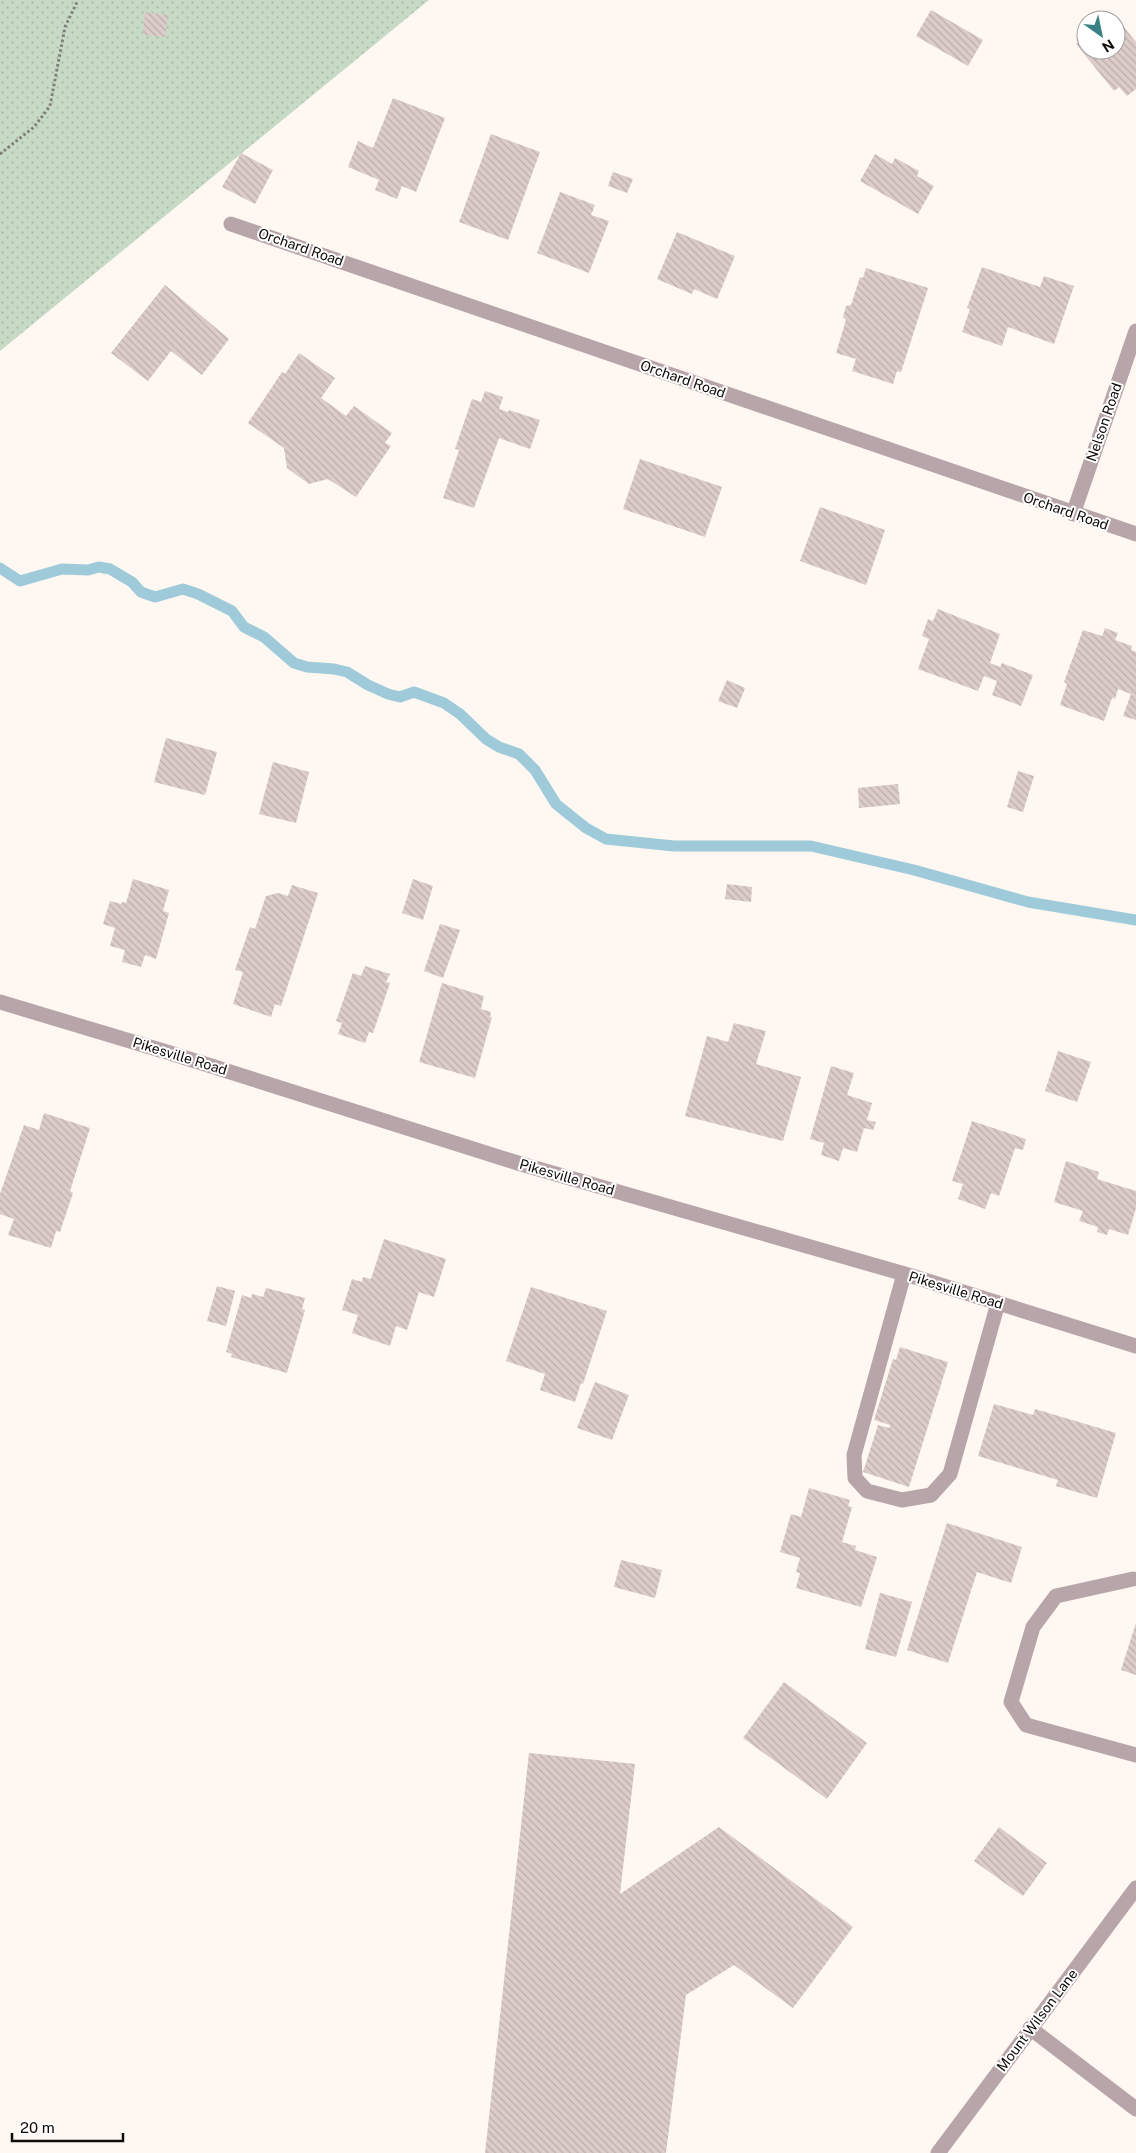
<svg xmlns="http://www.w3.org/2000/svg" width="1136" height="2153" font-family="'Public Sans',sans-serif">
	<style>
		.green { fill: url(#green-dots) }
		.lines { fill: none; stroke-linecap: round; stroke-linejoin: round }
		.stream { stroke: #9fcada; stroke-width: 11 }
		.building { fill: url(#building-back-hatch) }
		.path { stroke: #827d78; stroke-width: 3; stroke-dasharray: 2.5 2.5; stroke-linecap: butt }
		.service { stroke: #b8a5a9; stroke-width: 15 }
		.minor { stroke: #b8a5a9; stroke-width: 15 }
		.labels { text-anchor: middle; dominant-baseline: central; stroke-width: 4; stroke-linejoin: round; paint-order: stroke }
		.street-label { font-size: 14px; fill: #0e0b08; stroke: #fff }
	</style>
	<defs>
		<pattern id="green-dots" width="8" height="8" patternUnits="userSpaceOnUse" patternTransform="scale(1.25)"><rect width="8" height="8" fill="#c7dac6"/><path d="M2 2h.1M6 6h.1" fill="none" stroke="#aabaa9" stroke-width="1.8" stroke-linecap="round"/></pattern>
		<pattern id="building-back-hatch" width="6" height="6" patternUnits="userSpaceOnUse" patternTransform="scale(1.25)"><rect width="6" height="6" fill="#dcccca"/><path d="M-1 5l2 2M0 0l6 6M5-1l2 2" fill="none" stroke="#bcaeac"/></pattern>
	</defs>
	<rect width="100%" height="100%" fill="#fff8f2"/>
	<path class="green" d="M 0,0 L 429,0 L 0,351 Z"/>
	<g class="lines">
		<path class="stream" d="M 0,568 L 20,581 L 62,569 L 88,570 L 99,567 L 110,569 L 132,582 L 141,592 L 155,597 L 183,589 L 198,594 L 232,611 L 244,627 L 264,637 L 294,663 L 307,667 L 334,669 L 347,672 L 368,685 L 388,694 L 400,697 L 414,692 L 444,703 L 460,714 L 486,739 L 499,747 L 519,754 L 535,770 L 556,804 L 586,828 L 606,839 L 674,846 L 811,846 L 914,870 L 1028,902 L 1136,920"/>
	</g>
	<path class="building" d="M 931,10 L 983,40 L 968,66 L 916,36 Z
		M 145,12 L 168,15 L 165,37 L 143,35 Z
		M 1120,22 L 1136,42 L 1136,89 L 1127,96 L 1119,87 L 1114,91 L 1076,44 L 1086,36 L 1086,50 L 1116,50 L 1116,25 Z
		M 393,98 L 445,118 L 416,192 L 402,186 L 397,199 L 375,190 L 379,180 L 348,167 L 358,141 L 373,148 Z
		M 491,134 L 540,152 L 508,240 L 459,222 Z
		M 241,153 L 273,170 L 255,204 L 222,187 Z
		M 875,154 L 892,164 L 895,158 L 919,171 L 917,176 L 934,186 L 918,214 L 860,181 Z
		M 613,172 L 633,179 L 627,193 L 608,186 Z
		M 560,192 L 595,205 L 591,215 L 609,221 L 589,273 L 537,253 Z
		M 677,232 L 735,256 L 717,299 L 694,289 L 692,294 L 657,279 Z
		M 982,267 L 1040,287 L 1044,276 L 1074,286 L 1054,344 L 1008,327 L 1002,346 L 962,332 L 970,309 L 967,308 Z
		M 866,268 L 928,288 L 901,372 L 897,371 L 893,384 L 852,371 L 856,359 L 836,353 L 846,320 L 843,317 L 846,306 L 851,305 L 860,277 L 863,278 Z
		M 165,285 L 229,339 L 202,375 L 171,351 L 148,381 L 111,353 Z
		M 299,353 L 335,378 L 321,398 L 346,416 L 354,406 L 392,433 L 385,443 L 391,446 L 356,497 L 328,479 L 309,484 L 287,468 L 284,448 L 248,423 L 282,372 L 285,374 Z
		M 485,391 L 503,397 L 499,409 L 508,412 L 509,410 L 540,420 L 530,449 L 499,438 L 474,508 L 443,498 L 459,450 L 455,449 L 472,399 L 481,402 Z
		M 640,459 L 722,487 L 705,537 L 623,509 Z
		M 820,507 L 885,530 L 866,585 L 800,561 Z
		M 938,609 L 1000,634 L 990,663 L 1000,667 L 1002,663 L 1033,675 L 1021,706 L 992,695 L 997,681 L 984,676 L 978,691 L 918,669 L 929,639 L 922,636 L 928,619 L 933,621 Z
		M 1105,628 L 1118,633 L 1115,640 L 1132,646 L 1131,650 L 1136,652 L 1136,720 L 1123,716 L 1131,694 L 1118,689 L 1115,699 L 1112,698 L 1104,721 L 1060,705 L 1067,684 L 1064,682 L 1083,630 L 1102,636 Z
		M 727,680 L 745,688 L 737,708 L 718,701 Z
		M 166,738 L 217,752 L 205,795 L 154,782 Z
		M 273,762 L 309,772 L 296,823 L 259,814 Z
		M 1018,771 L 1034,776 L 1023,812 L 1007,807 Z
		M 898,784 L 900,804 L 859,808 L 858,788 Z
		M 133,879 L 169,890 L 163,911 L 169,913 L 156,959 L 145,955 L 141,967 L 122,962 L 125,950 L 110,946 L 115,928 L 103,924 L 110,901 L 121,904 L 122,902 L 126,903 Z
		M 413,879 L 433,886 L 423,920 L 402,913 Z
		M 727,884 L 752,887 L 751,902 L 725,899 Z
		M 292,885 L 318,893 L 281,1006 L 275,1004 L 271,1017 L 233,1004 L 243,972 L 235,970 L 250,927 L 255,929 L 266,896 L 278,893 L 288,896 Z
		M 440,924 L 460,930 L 443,978 L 424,971 Z
		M 365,966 L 390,974 L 386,982 L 390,983 L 373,1033 L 369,1032 L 365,1043 L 338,1034 L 342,1023 L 336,1021 L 353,973 L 361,976 Z
		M 442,983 L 484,996 L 481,1009 L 491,1012 L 490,1017 L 492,1017 L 475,1078 L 419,1062 Z
		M 734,1023 L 766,1031 L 756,1064 L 801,1077 L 783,1141 L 685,1116 L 707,1036 L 728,1042 Z
		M 1058,1051 L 1091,1062 L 1077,1102 L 1045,1091 Z
		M 831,1066 L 854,1073 L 847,1095 L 872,1103 L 867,1120 L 876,1122 L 873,1130 L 864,1128 L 857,1152 L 843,1148 L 839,1161 L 821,1155 L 824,1143 L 810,1139 Z
		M 44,1113 L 90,1128 L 70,1191 L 73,1193 L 60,1232 L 56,1231 L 51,1248 L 8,1235 L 14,1219 L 0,1214 L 0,1194 L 24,1125 L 39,1130 Z
		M 972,1121 L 1026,1139 L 1023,1150 L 1015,1148 L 999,1196 L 991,1193 L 985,1209 L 958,1199 L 963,1184 L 952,1181 Z
		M 1066,1161 L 1099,1172 L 1097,1179 L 1136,1191 L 1136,1208 L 1128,1235 L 1109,1229 L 1107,1235 L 1097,1232 L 1098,1227 L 1079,1221 L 1083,1211 L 1054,1202 Z
		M 384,1239 L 446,1259 L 434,1297 L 419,1292 L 407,1330 L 396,1326 L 390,1346 L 352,1333 L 358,1315 L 342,1310 L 352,1279 L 362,1282 L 363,1277 L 371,1279 Z
		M 217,1286 L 235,1291 L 226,1326 L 207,1321 Z
		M 531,1287 L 607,1311 L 583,1384 L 581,1383 L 575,1402 L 540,1390 L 545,1374 L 506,1361 Z
		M 266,1288 L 305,1298 L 302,1309 L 305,1310 L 287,1373 L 231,1357 L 232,1354 L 226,1352 L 242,1295 L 251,1298 L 252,1294 L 263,1297 Z
		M 900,1347 L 948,1362 L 909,1487 L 863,1472 L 878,1425 L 889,1428 L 890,1425 L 874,1420 L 893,1359 L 896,1360 Z
		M 595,1382 L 629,1395 L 612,1440 L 577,1428 Z
		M 994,1404 L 1033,1415 L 1035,1409 L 1116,1433 L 1097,1498 L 1056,1486 L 1058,1480 L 978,1456 Z
		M 809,1488 L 850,1500 L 848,1506 L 852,1507 L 842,1542 L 856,1546 L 855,1550 L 877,1557 L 861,1607 L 796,1588 L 800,1573 L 796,1572 L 800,1558 L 780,1552 L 791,1514 L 801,1517 Z
		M 947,1523 L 1022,1547 L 1011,1583 L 977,1572 L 948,1663 L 907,1650 Z
		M 621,1560 L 662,1570 L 655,1598 L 614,1587 Z
		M 880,1593 L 912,1602 L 896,1657 L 865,1649 Z
		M 1136,1623 L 1136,1675 L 1121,1670 Z
		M 784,1682 L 867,1743 L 827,1799 L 743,1738 Z
		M 529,1753 L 635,1764 L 620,1894 L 719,1827 L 853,1927 L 793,2008 L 734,1965 L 686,1995 L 666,2153 L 485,2153 Z
		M 999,1827 L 1047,1863 L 1023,1896 L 974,1861 Z"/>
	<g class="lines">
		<path class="path" d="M 0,154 L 34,127 L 50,106 L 65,27 L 78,0"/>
		<path class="service" d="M 904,1274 L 854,1455 L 855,1478 L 867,1491 L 902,1500 L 931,1495 L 950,1474 L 998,1303
			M 1133,1579 L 1056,1596 L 1033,1627 L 1011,1702 L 1026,1725 L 1136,1755
			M 1030,2028 L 1136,2109"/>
		<path class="minor" d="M 231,224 L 1136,534
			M 1073,514 L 1136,331
			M 0,1002 L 170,1053 L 521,1164 L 915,1277 L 1136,1346
			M 938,2153 L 1136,1888"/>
	</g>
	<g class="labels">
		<g class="street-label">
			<text transform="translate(301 247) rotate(19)">Orchard Road</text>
			<text transform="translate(683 379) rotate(19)">Orchard Road</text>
			<text transform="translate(1104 422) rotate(-71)">Nelson Road</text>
			<text transform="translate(1066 511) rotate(19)">Orchard Road</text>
			<text transform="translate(180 1056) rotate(17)">Pikesville Road</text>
			<text transform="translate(567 1177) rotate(16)">Pikesville Road</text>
			<text transform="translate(956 1290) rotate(17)">Pikesville Road</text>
			<text transform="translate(1037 2020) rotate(-53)">Mount Wilson Lane</text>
		</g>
	</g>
	<g transform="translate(1101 35) rotate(147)"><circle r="24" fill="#ffffff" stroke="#9f9d9c"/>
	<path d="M0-4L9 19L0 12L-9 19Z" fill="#398184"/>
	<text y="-8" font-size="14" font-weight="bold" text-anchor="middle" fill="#0e0b08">N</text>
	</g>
	<path d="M12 2133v8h111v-8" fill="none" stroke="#0e0b08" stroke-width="2.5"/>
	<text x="20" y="2133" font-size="15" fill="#0e0b08" stroke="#ffffff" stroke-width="4" paint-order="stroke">20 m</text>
</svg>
